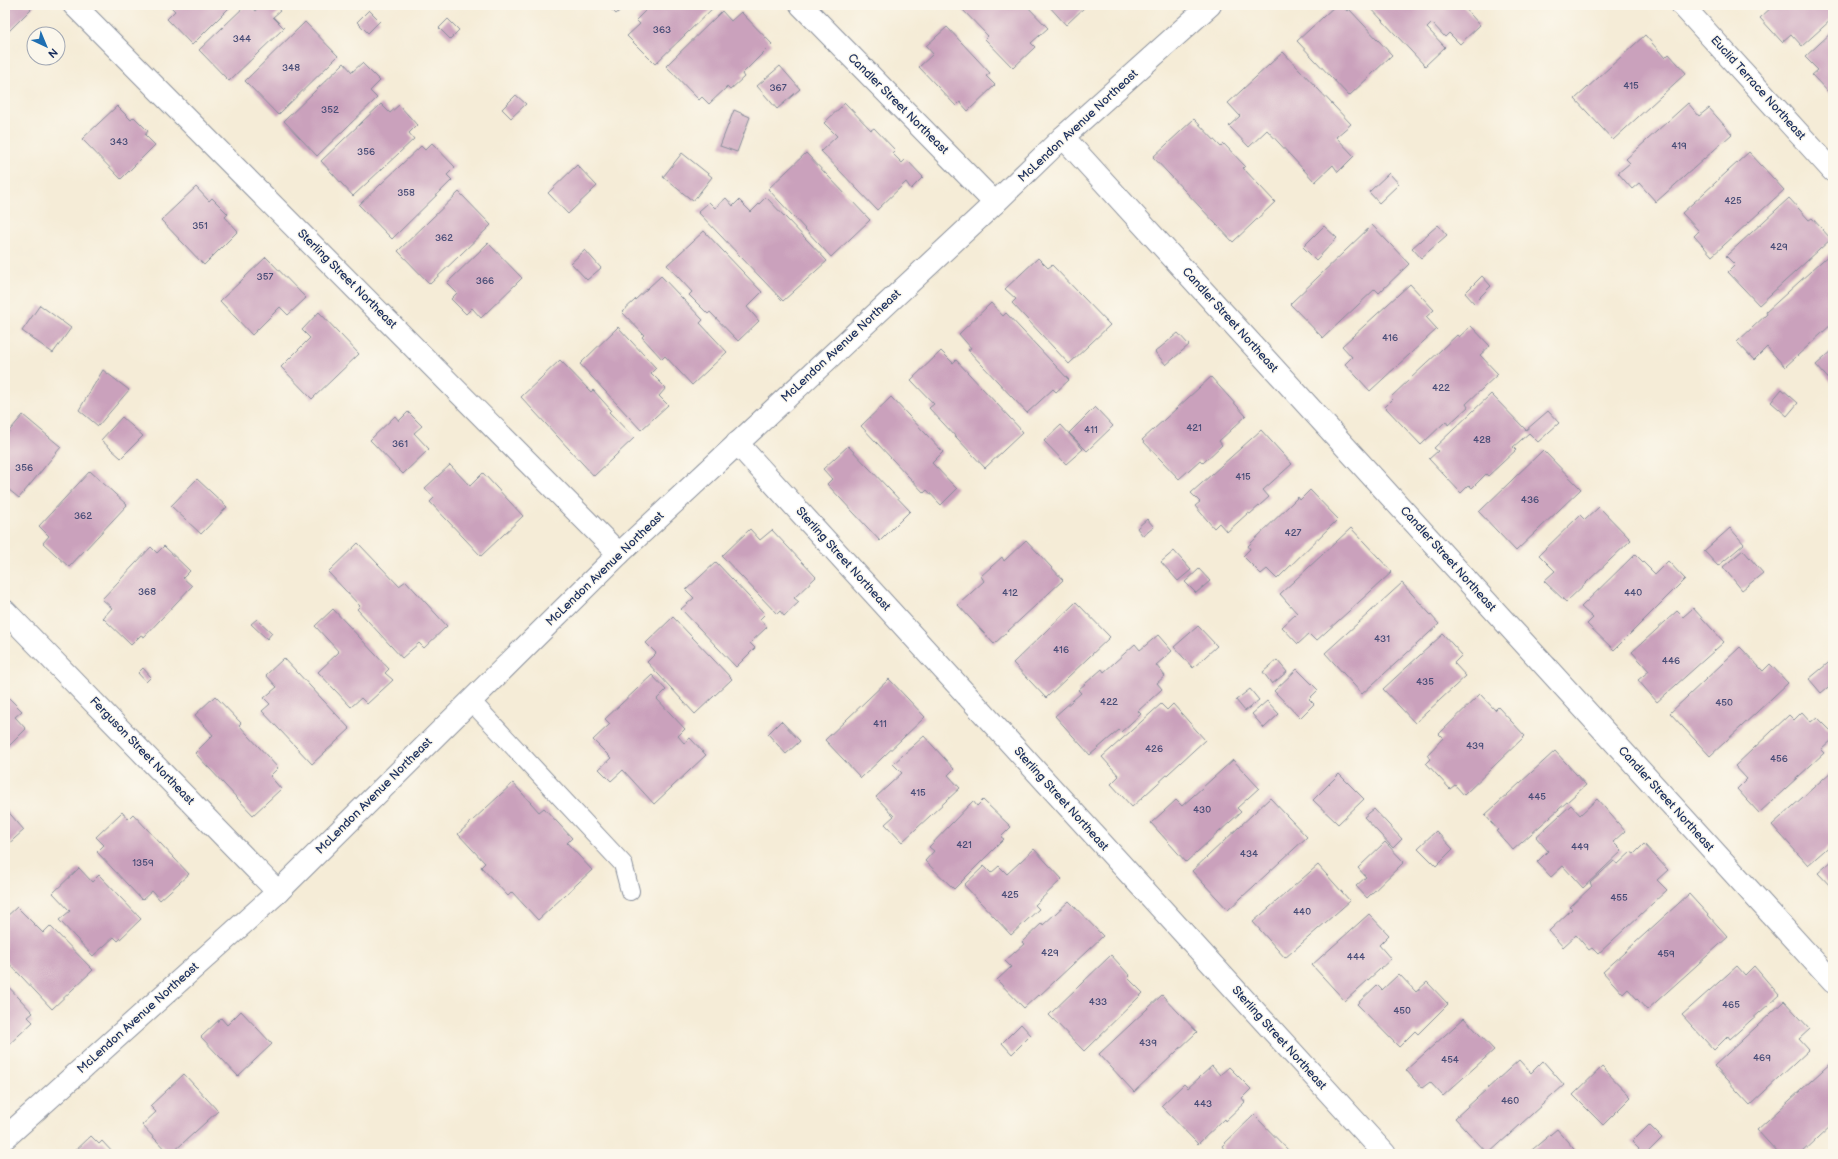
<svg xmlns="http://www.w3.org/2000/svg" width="1838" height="1159" font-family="'Balsamiq Sans',sans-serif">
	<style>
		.building { fill: #caa1bc }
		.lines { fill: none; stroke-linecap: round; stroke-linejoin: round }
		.lane-casing { stroke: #888e9a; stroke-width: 20 }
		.street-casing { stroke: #888e9a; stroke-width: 24 }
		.secondary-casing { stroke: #888e9a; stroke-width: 24 }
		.lane { stroke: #fff; stroke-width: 18 }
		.street { stroke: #fff; stroke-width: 22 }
		.secondary { stroke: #fff; stroke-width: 22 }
		.labels { text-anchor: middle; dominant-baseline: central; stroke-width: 3; stroke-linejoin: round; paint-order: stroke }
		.number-label { font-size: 10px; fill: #474c76 }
		.street-label { font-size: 12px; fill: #1b2f5e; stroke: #fbf7ec }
	</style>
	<rect width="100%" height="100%" fill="#fbf7ec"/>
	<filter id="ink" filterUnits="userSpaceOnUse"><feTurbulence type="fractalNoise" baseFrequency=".025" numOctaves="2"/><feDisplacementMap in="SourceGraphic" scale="8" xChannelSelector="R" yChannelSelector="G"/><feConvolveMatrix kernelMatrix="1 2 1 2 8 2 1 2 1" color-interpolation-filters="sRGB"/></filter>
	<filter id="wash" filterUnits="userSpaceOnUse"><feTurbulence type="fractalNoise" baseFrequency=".012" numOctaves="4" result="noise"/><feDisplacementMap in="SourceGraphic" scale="16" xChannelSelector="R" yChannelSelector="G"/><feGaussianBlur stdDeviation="0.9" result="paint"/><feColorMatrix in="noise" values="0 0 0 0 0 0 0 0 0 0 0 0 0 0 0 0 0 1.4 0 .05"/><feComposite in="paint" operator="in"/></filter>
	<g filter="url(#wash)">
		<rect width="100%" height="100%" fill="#f5ecd7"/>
		<g id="blocks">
			<path class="building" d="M 5,5 L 35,5 L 5,35 Z
				M 169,5 L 232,5 L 192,45 L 167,19 L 175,11 Z
				M 246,5 L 249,5 L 255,11 L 260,5 L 274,5 L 280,11 L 273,17 L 284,28 L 229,81 L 199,50 Z
				M 607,5 L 626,5 L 616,14 Z
				M 651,5 L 716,5 L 655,64 L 627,36 L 640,24 L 636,20 Z
				M 962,5 L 1026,5 L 1048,28 L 1031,43 L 1035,47 L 1013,68 L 985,39 L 988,36 L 960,7 Z
				M 1048,5 L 1087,5 L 1066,25 Z
				M 1336,5 L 1341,5 L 1347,11 L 1349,9 L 1392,55 L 1349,96 L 1297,41 Z
				M 1368,5 L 1462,5 L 1480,25 L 1460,44 L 1449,33 L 1445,37 L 1432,23 L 1427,28 L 1445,47 L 1425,66 Z
				M 1774,5 L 1833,5 L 1833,18 L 1802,46 L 1791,34 L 1782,42 L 1760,18 Z
				M 369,10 L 380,21 L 368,33 L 357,22 Z
				M 722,11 L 731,21 L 741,12 L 772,44 L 742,74 L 744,77 L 730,90 L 727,87 L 709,104 L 702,97 L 699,100 L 666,66 Z
				M 448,19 L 459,30 L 450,39 L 439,28 Z
				M 305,22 L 338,56 L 278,115 L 245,81 Z
				M 947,27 L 990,73 L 986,76 L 995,85 L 968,111 L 960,102 L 956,106 L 919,67 L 933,54 L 926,46 Z
				M 1833,31 L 1833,97 L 1812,75 L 1818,70 L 1805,57 Z
				M 1645,35 L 1665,58 L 1669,54 L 1686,73 L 1613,140 L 1575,99 Z
				M 1283,52 L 1351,124 L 1336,137 L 1354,156 L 1338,172 L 1333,165 L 1315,182 L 1267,130 L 1249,147 L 1229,126 L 1240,116 L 1228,103 Z
				M 344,63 L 352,72 L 362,63 L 380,81 L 370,91 L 377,98 L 317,156 L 284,121 Z
				M 780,66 L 800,89 L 777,109 L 757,86 Z
				M 516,95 L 526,104 L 511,118 L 502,109 Z
				M 845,103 L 871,130 L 874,128 L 895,150 L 892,153 L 902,163 L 906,159 L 923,177 L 911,189 L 906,182 L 877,210 L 821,151 L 837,136 L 824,123 Z
				M 1688,103 L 1699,116 L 1709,108 L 1732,134 L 1656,202 L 1639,183 L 1632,189 L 1618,173 L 1630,163 L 1626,159 Z
				M 381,104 L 390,113 L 399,105 L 417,125 L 409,133 L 414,139 L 353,196 L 321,161 Z
				M 117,106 L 131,120 L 134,117 L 148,131 L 145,135 L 155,145 L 121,179 L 82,139 Z
				M 734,110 L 750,117 L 737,152 L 720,146 Z
				M 1194,119 L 1221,147 L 1224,144 L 1245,166 L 1243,168 L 1275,202 L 1233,242 L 1153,157 Z
				M 432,143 L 455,167 L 447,175 L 452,180 L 392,239 L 359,205 L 421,146 L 425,150 Z
				M 1749,152 L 1784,190 L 1712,256 L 1694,236 L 1699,231 L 1682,213 Z
				M 682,153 L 712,177 L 693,201 L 663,177 Z
				M 806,153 L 870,220 L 831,257 L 768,189 Z
				M 577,165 L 597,186 L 568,214 L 548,193 Z
				M 1389,173 L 1399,184 L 1379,203 L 1369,192 Z
				M 196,187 L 209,201 L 212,198 L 228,214 L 225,217 L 238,231 L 204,265 L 161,220 Z
				M 459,192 L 491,225 L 430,284 L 398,251 Z
				M 766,197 L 827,261 L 783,301 L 698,212 L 709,202 L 715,208 L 726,198 L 733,206 L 739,200 L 751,212 Z
				M 1789,198 L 1809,220 L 1812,218 L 1831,239 L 1759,305 L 1728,272 L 1735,265 L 1726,256 Z
				M 1372,225 L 1409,264 L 1379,293 L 1375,289 L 1323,338 L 1290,304 Z
				M 1438,225 L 1447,235 L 1421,258 L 1412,248 Z
				M 1324,226 L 1337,238 L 1316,260 L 1303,247 Z
				M 704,231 L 762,292 L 747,307 L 759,321 L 738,341 L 710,312 L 708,314 L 689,295 L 692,292 L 667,265 Z
				M 488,243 L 522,278 L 481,318 L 472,308 L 466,314 L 451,299 L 457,293 L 447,283 Z
				M 585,250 L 601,268 L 587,280 L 571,263 Z
				M 1833,251 L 1833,323 L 1785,367 L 1767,347 L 1754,360 L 1737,342 L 1767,314 L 1766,312 Z
				M 266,257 L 306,298 L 288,315 L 280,307 L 252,335 L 220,301 Z
				M 1038,258 L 1048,268 L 1052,265 L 1110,325 L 1069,364 L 1012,303 L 1016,299 L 1005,289 Z
				M 661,276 L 703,320 L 700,323 L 727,352 L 692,385 L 665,356 L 662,359 L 642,337 L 644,335 L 622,312 Z
				M 1482,276 L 1491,286 L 1474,303 L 1465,293 Z
				M 1410,284 L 1434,310 L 1426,317 L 1437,329 L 1370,391 L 1345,364 L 1352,357 L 1342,346 Z
				M 991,303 L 1003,316 L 1006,313 L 1069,380 L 1056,392 L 1053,389 L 1027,413 L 968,350 L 971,348 L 959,334 Z
				M 40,305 L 71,328 L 53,353 L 22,331 Z
				M 319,312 L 359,354 L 312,399 L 281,367 L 310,338 L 302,330 Z
				M 1471,326 L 1490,346 L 1480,355 L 1498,374 L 1466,404 L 1468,407 L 1448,425 L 1446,421 L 1421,445 L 1385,407 L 1393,399 L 1391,397 L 1410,379 L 1457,335 L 1459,337 Z
				M 618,327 L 656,368 L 651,373 L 666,388 L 659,396 L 668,405 L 641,430 L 580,364 Z
				M 1178,333 L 1189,345 L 1166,365 L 1155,352 Z
				M 1833,350 L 1833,384 L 1816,365 Z
				M 941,351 L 953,363 L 956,360 L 1023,432 L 985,468 L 929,408 L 934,404 L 911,380 Z
				M 560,360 L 591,392 L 593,390 L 611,410 L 609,412 L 634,438 L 594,476 L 521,397 Z
				M 103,370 L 129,390 L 98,426 L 79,410 Z
				M 1211,377 L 1246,416 L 1219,441 L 1222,445 L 1203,463 L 1200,460 L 1179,479 L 1142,440 Z
				M 1782,389 L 1798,403 L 1787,416 L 1771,402 Z
				M 1491,394 L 1526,430 L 1548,411 L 1559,423 L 1538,442 L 1529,433 L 1513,447 L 1516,450 L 1488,476 L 1486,474 L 1472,488 L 1469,485 L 1461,493 L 1429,459 L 1438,451 L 1434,448 Z
				M 891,397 L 943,452 L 932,463 L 957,489 L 941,505 L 927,490 L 924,493 L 861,426 Z
				M 1095,407 L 1113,426 L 1087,451 L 1069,433 Z
				M 408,412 L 422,426 L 414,433 L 429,449 L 403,474 L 370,440 L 395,416 L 399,421 Z
				M 23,415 L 61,447 L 19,498 L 8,489 L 5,492 L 5,436 Z
				M 122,417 L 143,436 L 121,458 L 101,440 Z
				M 1061,425 L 1083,449 L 1066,464 L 1044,441 Z
				M 1261,430 L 1292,464 L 1263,490 L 1269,497 L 1250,514 L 1248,513 L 1227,532 L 1219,523 L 1214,528 L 1195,506 L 1200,502 L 1191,493 Z
				M 848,446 L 910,511 L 880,541 L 827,484 L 832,479 L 823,469 Z
				M 1543,450 L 1581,489 L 1516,551 L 1479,512 Z
				M 450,465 L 470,486 L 483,473 L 523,516 L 481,556 L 430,502 L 434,498 L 425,488 Z
				M 90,471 L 127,505 L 69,567 L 43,543 L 49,536 L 39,526 Z
				M 197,479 L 227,507 L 201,534 L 171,506 Z
				M 1310,490 L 1338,519 L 1277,579 L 1267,569 L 1261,574 L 1243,556 L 1250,549 L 1248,546 L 1298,497 L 1300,500 Z
				M 1599,507 L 1631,540 L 1566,602 L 1544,581 L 1555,571 L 1539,555 L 1580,515 L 1585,520 Z
				M 1147,519 L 1154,527 L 1143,536 L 1137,528 Z
				M 1351,528 L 1392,572 L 1316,641 L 1309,634 L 1298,644 L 1282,627 L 1297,613 L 1280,594 Z
				M 1730,528 L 1744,544 L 1718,566 L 1704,551 Z
				M 750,529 L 760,540 L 772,530 L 816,577 L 794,598 L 799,602 L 784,616 L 780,611 L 777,614 L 722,556 Z
				M 1026,540 L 1063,580 L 994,644 L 958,605 L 984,581 L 981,576 L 1002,557 L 1004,561 Z
				M 358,543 L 399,586 L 406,581 L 447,626 L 424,648 L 419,643 L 402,658 L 357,609 L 360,606 L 328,572 Z
				M 164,546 L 190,571 L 183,578 L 192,586 L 144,637 L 141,635 L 131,645 L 103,618 L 112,608 L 102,599 L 151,547 L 157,553 Z
				M 1743,550 L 1763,573 L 1742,590 L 1723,567 Z
				M 1174,551 L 1191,570 L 1178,581 L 1161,562 Z
				M 1635,554 L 1655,574 L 1668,561 L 1685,579 L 1614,650 L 1587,624 L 1593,618 L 1581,607 Z
				M 716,562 L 765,614 L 760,619 L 767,627 L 750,643 L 755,648 L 736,667 L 681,609 L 694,598 L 686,590 Z
				M 1199,569 L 1210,581 L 1196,593 L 1185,582 Z
				M 1402,583 L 1439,624 L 1362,694 L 1325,653 Z
				M 1076,602 L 1110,637 L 1046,698 L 1013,663 Z
				M 1693,608 L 1724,642 L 1657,702 L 1638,680 L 1649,671 L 1632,652 L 1677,611 L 1683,617 Z
				M 333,609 L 389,669 L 385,673 L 393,680 L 367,704 L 361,698 L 351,707 L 318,672 L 339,652 L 315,626 Z
				M 673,617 L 732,679 L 695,714 L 647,662 L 656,653 L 646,643 Z
				M 257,619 L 272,633 L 267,639 L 251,624 Z
				M 1198,626 L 1217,646 L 1193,668 L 1174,647 Z
				M 1443,634 L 1462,655 L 1454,663 L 1466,676 L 1415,723 L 1383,689 Z
				M 1158,635 L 1172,651 L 1156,665 L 1165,676 L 1157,683 L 1162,689 L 1138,711 L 1141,714 L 1121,732 L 1119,730 L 1090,755 L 1055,716 L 1081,693 L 1078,690 L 1102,669 L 1104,672 L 1135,644 L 1140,650 Z
				M 1740,647 L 1763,671 L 1770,664 L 1788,683 L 1710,756 L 1670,713 Z
				M 284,658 L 350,729 L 312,764 L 262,711 L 270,704 L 264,698 L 277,687 L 266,675 Z
				M 1833,659 L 1833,683 L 1821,693 L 1809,679 Z
				M 1277,660 L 1287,672 L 1272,684 L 1263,672 Z
				M 143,668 L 151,677 L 146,682 L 138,673 Z
				M 1297,669 L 1318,690 L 1309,699 L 1314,704 L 1300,718 L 1274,691 Z
				M 652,675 L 666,690 L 657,699 L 685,729 L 678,736 L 684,743 L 690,738 L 706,755 L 654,804 L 623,770 L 611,781 L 599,769 L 611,758 L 593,740 L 610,724 L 605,719 Z
				M 889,679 L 925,717 L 861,778 L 825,740 Z
				M 1250,689 L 1259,700 L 1245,711 L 1236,700 Z
				M 5,694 L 22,711 L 15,717 L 26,729 L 8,747 L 5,743 Z
				M 1480,694 L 1495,710 L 1498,707 L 1525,736 L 1464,795 L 1455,785 L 1450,789 L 1426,763 L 1430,759 L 1427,755 L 1443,738 L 1439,734 Z
				M 215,696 L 241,723 L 239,725 L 278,768 L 270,776 L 281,789 L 253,815 L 195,753 L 213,735 L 195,715 Z
				M 1267,701 L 1279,714 L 1264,728 L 1252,714 Z
				M 1161,704 L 1167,710 L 1173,704 L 1205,740 L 1132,807 L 1111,784 L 1119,776 L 1102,757 Z
				M 1802,712 L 1811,722 L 1817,717 L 1833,733 L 1833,739 L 1821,750 L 1824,753 L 1759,813 L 1737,789 L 1747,779 L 1735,766 L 1789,715 L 1794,720 Z
				M 781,721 L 800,741 L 786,754 L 768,734 Z
				M 924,736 L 954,769 L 948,775 L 960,788 L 902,842 L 885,824 L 894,816 L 876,797 L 902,773 L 893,764 Z
				M 1555,751 L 1586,785 L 1513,850 L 1496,831 L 1498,830 L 1485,815 Z
				M 1233,760 L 1259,788 L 1237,808 L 1241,812 L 1186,862 L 1151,823 L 1176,800 L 1182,806 Z
				M 1833,770 L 1833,843 L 1808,865 L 1772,825 Z
				M 1339,774 L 1364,799 L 1338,824 L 1313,800 Z
				M 513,783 L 539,812 L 544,808 L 572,838 L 567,843 L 592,870 L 538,920 L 512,892 L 508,896 L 481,867 L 485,863 L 458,834 Z
				M 1270,798 L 1307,837 L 1228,910 L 1192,871 Z
				M 1597,799 L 1625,831 L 1613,842 L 1622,851 L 1583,888 L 1563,866 L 1551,877 L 1537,862 L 1548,851 L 1536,837 L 1571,805 L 1580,815 Z
				M 983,800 L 1011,827 L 1001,837 L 1004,839 L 954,889 L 925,861 L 934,851 L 929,847 L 973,801 L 977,806 Z
				M 5,808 L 24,830 L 5,847 Z
				M 1374,809 L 1402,839 L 1393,848 L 1364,817 Z
				M 122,812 L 128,819 L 133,814 L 189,874 L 160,900 L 152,891 L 142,900 L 97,852 L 104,845 L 96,837 Z
				M 1436,831 L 1453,849 L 1436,866 L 1418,848 Z
				M 1385,842 L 1404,862 L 1367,898 L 1356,886 L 1366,877 L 1358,868 Z
				M 1644,844 L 1668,870 L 1657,880 L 1667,890 L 1598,954 L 1592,948 L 1589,950 L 1576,935 L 1563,947 L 1549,931 L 1572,909 L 1570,907 L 1592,886 L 1590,883 L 1614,861 L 1618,864 L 1631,852 L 1634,854 Z
				M 1034,849 L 1062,879 L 1035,905 L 1039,909 L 1011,935 L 964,885 L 984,866 L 991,873 L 999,866 L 1007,874 Z
				M 1833,860 L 1833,889 L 1818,873 Z
				M 1318,865 L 1350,901 L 1285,958 L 1253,922 Z
				M 79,868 L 92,882 L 99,875 L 141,919 L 118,941 L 114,937 L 93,956 L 59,920 L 70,911 L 53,893 Z
				M 1689,894 L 1728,937 L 1647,1010 L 1628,989 L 1623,994 L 1603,972 Z
				M 1069,901 L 1103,936 L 1039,996 L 1038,995 L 1024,1008 L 997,980 L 1011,967 L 1005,961 L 1024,944 L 1022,942 L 1042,923 L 1043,925 Z
				M 17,907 L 43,933 L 50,926 L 93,970 L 52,1009 L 5,959 L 5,918 Z
				M 1369,914 L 1389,935 L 1379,945 L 1391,959 L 1345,1001 L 1312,965 Z
				M 1111,955 L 1130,976 L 1128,978 L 1143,993 L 1084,1051 L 1049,1015 Z
				M 1737,966 L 1745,975 L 1754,966 L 1779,995 L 1730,1039 L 1728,1036 L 1714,1050 L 1682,1015 Z
				M 1399,974 L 1416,992 L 1427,982 L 1448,1004 L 1418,1034 L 1415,1031 L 1399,1047 L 1357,1004 L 1377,985 L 1382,990 Z
				M 5,983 L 33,1013 L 28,1017 L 33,1022 L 5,1048 Z
				M 1162,995 L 1197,1032 L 1134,1092 L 1099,1054 Z
				M 1784,1001 L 1810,1029 L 1799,1039 L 1809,1050 L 1750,1105 L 1714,1066 Z
				M 241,1011 L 272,1044 L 238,1076 L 201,1037 L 221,1018 L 227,1025 Z
				M 1464,1018 L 1494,1050 L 1443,1096 L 1430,1082 L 1422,1088 L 1406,1070 Z
				M 1021,1024 L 1031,1035 L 1012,1054 L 1002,1043 Z
				M 1519,1060 L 1531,1073 L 1543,1061 L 1564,1085 L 1488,1154 L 1455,1118 Z
				M 1833,1061 L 1833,1124 L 1801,1154 L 1779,1154 L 1757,1130 Z
				M 1212,1066 L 1220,1075 L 1229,1067 L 1251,1089 L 1242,1098 L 1245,1102 L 1225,1121 L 1224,1119 L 1198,1144 L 1161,1106 L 1184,1084 L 1188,1088 Z
				M 1602,1067 L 1631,1097 L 1603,1125 L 1573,1095 Z
				M 184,1074 L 218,1111 L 171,1154 L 169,1154 L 142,1125 L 156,1112 L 150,1106 Z
				M 1254,1115 L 1292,1154 L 1218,1154 L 1224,1149 L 1222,1146 Z
				M 1649,1125 L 1662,1138 L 1646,1154 L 1644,1154 L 1632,1142 Z
				M 1557,1129 L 1578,1154 L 1527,1154 Z
				M 91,1136 L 99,1144 L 102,1141 L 114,1154 L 72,1154 Z"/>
		</g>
	</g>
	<g filter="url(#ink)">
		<use href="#blocks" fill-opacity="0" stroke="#888e9a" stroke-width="1"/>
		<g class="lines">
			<defs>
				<path id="lane" d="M 471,701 L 623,864 L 630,891"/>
				<path id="street" d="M 74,5 L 619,554
					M 801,5 L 995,203
					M 1682,5 L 1833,171
					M 1063,137 L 1833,982
					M 737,443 L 1385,1154
					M 5,611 L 278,892"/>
				<path id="secondary" d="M 5,1138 L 278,892 L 619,554 L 995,203 L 1063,137 L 1210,5"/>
			</defs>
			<use href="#lane" class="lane-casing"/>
			<use href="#street" class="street-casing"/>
			<use href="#secondary" class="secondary-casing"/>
			<use href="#lane" class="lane"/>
			<use href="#street" class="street"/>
			<use href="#secondary" class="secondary"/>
		</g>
	</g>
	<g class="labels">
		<g class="number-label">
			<text x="662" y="30">363</text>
			<text x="242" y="39">344</text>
			<text x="291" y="68">348</text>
			<text x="1631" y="86">415</text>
			<text x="778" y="88">367</text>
			<text x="330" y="110">352</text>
			<text x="119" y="142">343</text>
			<text x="1679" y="146">419</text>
			<text x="366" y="152">356</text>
			<text x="406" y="193">358</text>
			<text x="1733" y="201">425</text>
			<text x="200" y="226">351</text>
			<text x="444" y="238">362</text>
			<text x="1779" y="247">429</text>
			<text x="265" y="277">357</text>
			<text x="485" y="281">366</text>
			<text x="1390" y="338">416</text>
			<text x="1441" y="388">422</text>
			<text x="1194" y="428">421</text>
			<text x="1091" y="430">411</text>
			<text x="1482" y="440">428</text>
			<text x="400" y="444">361</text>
			<text x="24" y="468">356</text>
			<text x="1243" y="477">415</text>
			<text x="1530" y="500">436</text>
			<text x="83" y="516">362</text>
			<text x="1293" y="533">427</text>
			<text x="147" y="592">368</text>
			<text x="1010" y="593">412</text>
			<text x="1633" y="593">440</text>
			<text x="1382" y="639">431</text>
			<text x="1061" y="650">416</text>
			<text x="1671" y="661">446</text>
			<text x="1425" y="682">435</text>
			<text x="1109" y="702">422</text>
			<text x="1724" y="703">450</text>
			<text x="880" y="724">411</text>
			<text x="1475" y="746">439</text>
			<text x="1154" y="749">426</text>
			<text x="1779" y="759">456</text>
			<text x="918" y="793">415</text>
			<text x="1537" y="797">445</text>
			<text x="1202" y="810">430</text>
			<text x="964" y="845">421</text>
			<text x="1580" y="847">449</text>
			<text x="1249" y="854">434</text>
			<text x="143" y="863">1359</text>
			<text x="1010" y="895">425</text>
			<text x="1619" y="898">455</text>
			<text x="1302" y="912">440</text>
			<text x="1050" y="953">429</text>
			<text x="1666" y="954">459</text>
			<text x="1356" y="957">444</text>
			<text x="1098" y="1002">433</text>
			<text x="1731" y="1005">465</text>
			<text x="1402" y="1011">450</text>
			<text x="1148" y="1043">439</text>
			<text x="1762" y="1058">469</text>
			<text x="1450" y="1060">454</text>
			<text x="1510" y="1101">460</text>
			<text x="1203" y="1104">443</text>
		</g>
		<g class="street-label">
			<text transform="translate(1758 88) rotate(48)">Euclid Terrace Northeast</text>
			<text transform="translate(898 104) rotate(45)">Candler Street Northeast</text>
			<text transform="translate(1078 126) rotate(-43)">McLendon Avenue Northeast</text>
			<text transform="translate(347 279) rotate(45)">Sterling Street Northeast</text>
			<text transform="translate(1230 320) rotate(48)">Candler Street Northeast</text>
			<text transform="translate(841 346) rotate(-43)">McLendon Avenue Northeast</text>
			<text transform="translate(843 559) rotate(48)">Sterling Street Northeast</text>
			<text transform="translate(1448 559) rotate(48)">Candler Street Northeast</text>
			<text transform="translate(605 569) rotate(-44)">McLendon Avenue Northeast</text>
			<text transform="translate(142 751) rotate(46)">Ferguson Street Northeast</text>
			<text transform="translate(374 796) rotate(-45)">McLendon Avenue Northeast</text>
			<text transform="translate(1061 799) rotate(48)">Sterling Street Northeast</text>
			<text transform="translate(1666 799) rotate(48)">Candler Street Northeast</text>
			<text transform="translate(138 1018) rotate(-42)">McLendon Avenue Northeast</text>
			<text transform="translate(1279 1038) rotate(48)">Sterling Street Northeast</text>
		</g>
	</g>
	<rect width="1838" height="1159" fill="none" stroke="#fbf7ec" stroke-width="20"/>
	<g transform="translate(46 46) rotate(136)"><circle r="19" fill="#fbf7ec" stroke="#a1a7b3"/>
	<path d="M0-3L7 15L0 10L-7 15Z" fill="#1f6fb2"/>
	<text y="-6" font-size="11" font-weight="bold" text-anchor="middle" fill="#1b2f5e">N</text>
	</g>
</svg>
